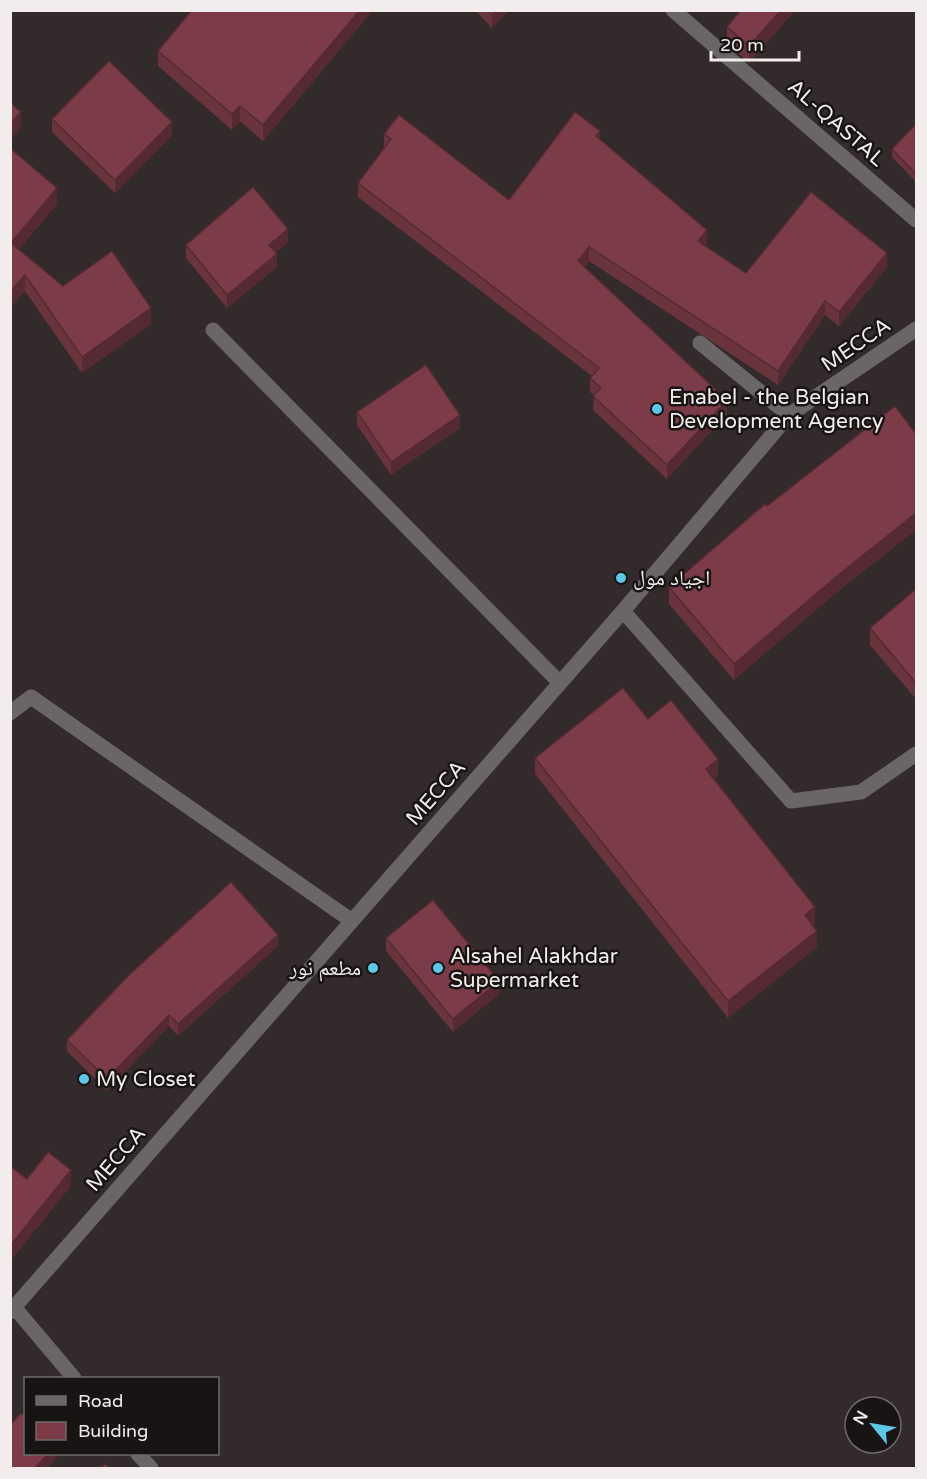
<svg xmlns="http://www.w3.org/2000/svg" width="927" height="1479" font-family="'Varela Round','Noto Naskh Arabic',sans-serif">
	<style>
		.lines { fill: none; stroke-linecap: round; stroke-linejoin: round }
		.minor { stroke: #6a6566; stroke-width: 15 }
		.wall { fill: #6a343d }
		.shaded-wall { fill: #562a32 }
		.building { fill: #7b3c47; stroke: #562a32; stroke-width: 1.5 }
		.poi-dot { fill: #5bc8e7; stroke: #181414; stroke-width: 2 }
		.labels { text-anchor: middle; dominant-baseline: central; stroke-width: 5; stroke-linejoin: round; paint-order: stroke }
		.street-label { font-size: 21px; fill: #f2ecec; stroke: #181414 }
		.poi-label { font-size: 21px; fill: #f2ecec; stroke: #181414; text-anchor: start }
	</style>
	<rect width="100%" height="100%" fill="#332a2b"/>
	<g class="lines">
		<path class="minor" d="M 673,10 L 916,220
			M 213,330 L 560,683
			M 700,343 L 789,415
			M 623,611 L 791,801 L 861,792 L 916,754
			M 10,713 L 31,697 L 352,921
			M 14,1307 L 74,1378
			M 10,1312 L 623,611 L 789,415 L 916,329
			M 138,1454 L 151,1468"/>
	</g>
	<path class="wall" d="M 373,10 L 263,141 L 240,121 L 232,130 L 158,66 L 158,51 Z
		M 475,10 L 509,10 L 492,28 Z
		M 795,10 L 749,63 L 727,43 L 727,27 Z
		M 52,119 L 172,135 L 115,193 L 52,132 Z
		M 916,124 L 916,182 L 892,157 L 892,149 Z
		M 384,134 L 509,200 L 600,140 L 707,244 L 705,246 L 746,273 L 887,267 L 839,326 L 825,315 L 778,385 L 589,261 L 585,267 L 727,414 L 667,479 L 593,410 L 594,395 L 590,392 L 590,378 L 592,376 L 358,197 L 358,183 L 384,148 Z
		M 10,148 L 57,204 L 19,249 L 63,286 L 151,324 L 82,373 L 25,291 L 10,308 Z
		M 288,242 L 276,252 L 277,267 L 227,308 L 186,258 L 186,245 Z
		M 357,412 L 460,428 L 391,475 L 357,425 Z
		M 916,434 L 916,530 L 837,592 L 734,680 L 669,604 L 669,587 L 767,506 Z
		M 916,589 L 916,699 L 870,645 L 870,628 Z
		M 648,719 L 718,776 L 714,779 L 815,923 L 813,925 L 817,947 L 728,1018 L 535,774 L 535,758 Z
		M 386,938 L 499,994 L 453,1032 L 386,951 Z
		M 278,946 L 178,1036 L 169,1026 L 107,1091 L 67,1051 L 67,1040 Z"/>
	<path class="shaded-wall" d="M 360,10 L 373,10 L 263,141 L 263,125 Z
		M 496,10 L 509,10 L 492,28 L 492,15 Z
		M 781,10 L 795,10 L 749,63 L 749,46 Z
		M 240,106 L 240,121 L 232,130 L 232,114 Z
		M 21,112 L 21,128 L 10,140 L 10,124 Z
		M 172,122 L 172,135 L 115,193 L 115,180 Z
		M 600,131 L 600,145 L 596,136 Z
		M 57,188 L 57,204 L 11,259 L 11,243 Z
		M 288,229 L 288,242 L 269,258 L 269,245 Z
		M 707,230 L 707,244 L 698,255 L 698,241 Z
		M 589,247 L 589,261 L 578,275 L 578,261 Z
		M 887,253 L 887,267 L 839,326 L 839,312 Z
		M 277,254 L 277,267 L 227,308 L 227,295 Z
		M 25,275 L 25,291 L 10,308 L 10,292 Z
		M 825,301 L 825,315 L 778,385 L 778,371 Z
		M 151,308 L 151,324 L 82,373 L 82,357 Z
		M 727,400 L 727,414 L 667,479 L 667,465 Z
		M 460,415 L 460,428 L 391,475 L 391,462 Z
		M 916,513 L 916,530 L 837,592 L 734,680 L 734,664 L 837,576 Z
		M 718,759 L 718,776 L 706,785 L 706,769 Z
		M 815,907 L 815,923 L 805,932 L 805,915 Z
		M 817,931 L 817,947 L 728,1018 L 728,1001 Z
		M 278,935 L 278,946 L 178,1036 L 178,1024 Z
		M 499,981 L 499,994 L 453,1032 L 453,1019 Z
		M 169,1015 L 169,1026 L 107,1091 L 107,1079 Z
		M 71,1170 L 71,1186 L 10,1262 L 10,1246 Z
		M 48,1454 L 57,1454 L 57,1458 L 47,1468 L 35,1468 Z"/>
	<path class="building" d="M 192,10 L 360,10 L 263,125 L 240,106 L 232,114 L 158,51 Z
		M 488,10 L 496,10 L 492,15 Z
		M 741,10 L 781,10 L 749,46 L 727,27 Z
		M 109,61 L 172,122 L 115,180 L 52,119 Z
		M 10,103 L 21,112 L 10,124 Z
		M 575,112 L 600,131 L 596,136 L 707,230 L 698,241 L 746,273 L 811,192 L 887,253 L 839,312 L 825,301 L 778,371 L 589,247 L 578,261 L 727,400 L 667,465 L 593,396 L 601,388 L 590,378 L 599,368 L 358,183 L 391,139 L 384,134 L 399,115 L 509,200 Z
		M 916,124 L 916,174 L 892,149 Z
		M 10,148 L 57,188 L 11,243 L 63,286 L 112,251 L 151,308 L 82,357 L 25,275 L 10,292 Z
		M 253,187 L 288,229 L 269,245 L 277,254 L 227,295 L 186,245 Z
		M 426,365 L 460,415 L 391,462 L 357,412 Z
		M 895,406 L 916,434 L 916,513 L 837,576 L 734,664 L 669,587 L 765,504 L 767,506 Z
		M 916,589 L 916,683 L 870,628 Z
		M 623,688 L 648,719 L 671,700 L 718,759 L 706,769 L 815,907 L 805,915 L 817,931 L 728,1001 L 535,758 Z
		M 231,882 L 278,935 L 178,1024 L 169,1015 L 107,1079 L 67,1040 L 129,975 Z
		M 433,900 L 499,981 L 453,1019 L 386,938 Z
		M 48,1152 L 71,1170 L 10,1246 L 10,1166 L 27,1179 Z
		M 21,1413 L 26,1416 L 26,1454 L 48,1454 L 35,1468 L 10,1468 L 10,1425 Z
		M 105,1464 L 110,1468 L 101,1468 Z"/>
	<g class="poi-dot">
		<circle cx="657" cy="409" r="6"/>
		<circle cx="621" cy="578" r="6"/>
		<circle cx="373" cy="968" r="6"/>
		<circle cx="438" cy="968" r="6"/>
		<circle cx="84" cy="1079" r="6"/>
	</g>
	<g class="labels">
		<g class="street-label">
			<text transform="translate(836 123) rotate(41)">AL-QASTAL</text>
			<text transform="translate(856 345) rotate(-34)">MECCA</text>
			<text transform="translate(436 793) rotate(-49)">MECCA</text>
			<text transform="translate(116 1159) rotate(-49)">MECCA</text>
		</g>
		<g class="poi-label">
			<text x="669" y="397">Enabel - the Belgian<tspan x="669" dy="24">Development Agency</tspan></text>
			<text x="633" y="578">اجياد مول</text>
			<text x="450" y="956">Alsahel Alakhdar<tspan x="450" dy="24">Supermarket</tspan></text>
			<text x="361" y="968" text-anchor="end">مطعم نور</text>
			<text x="96" y="1079">My Closet</text>
		</g>
	</g>
	<rect width="927" height="1479" fill="none" stroke="#f2ecec" stroke-width="24"/>
	<rect x="24" y="1377" width="195" height="78" fill="#181414" stroke="#6f6a6a" stroke-width="1.5"/>
	<rect x="36" y="1396" width="30" height="9" fill="#6a6566" stroke="#6f6a6a" stroke-width="1.5"/>
	<text x="78" y="1407" font-size="18" fill="#f2ecec">Road</text>
	<rect x="36" y="1422" width="30" height="18" fill="#7b3c47" stroke="#6f6a6a" stroke-width="1.5"/>
	<text x="78" y="1437" font-size="18" fill="#f2ecec">Building</text>
	<g transform="translate(873 1425) rotate(300)"><circle r="28" fill="#181414" stroke="#6f6a6a" stroke-width="1.5"/>
	<path d="M0-4.5L10 22L0 15L-10 22Z" fill="#5bc8e7"/>
	<text y="-9" font-size="16" font-weight="bold" text-anchor="middle" fill="#f2ecec">N</text>
	</g>
	<path d="M711 51v9h88v-9" fill="none" stroke="#f2ecec" stroke-width="3"/>
	<text x="720" y="51" font-size="18" fill="#f2ecec" stroke="#181414" stroke-width="4.5" paint-order="stroke">20 m</text>
</svg>
